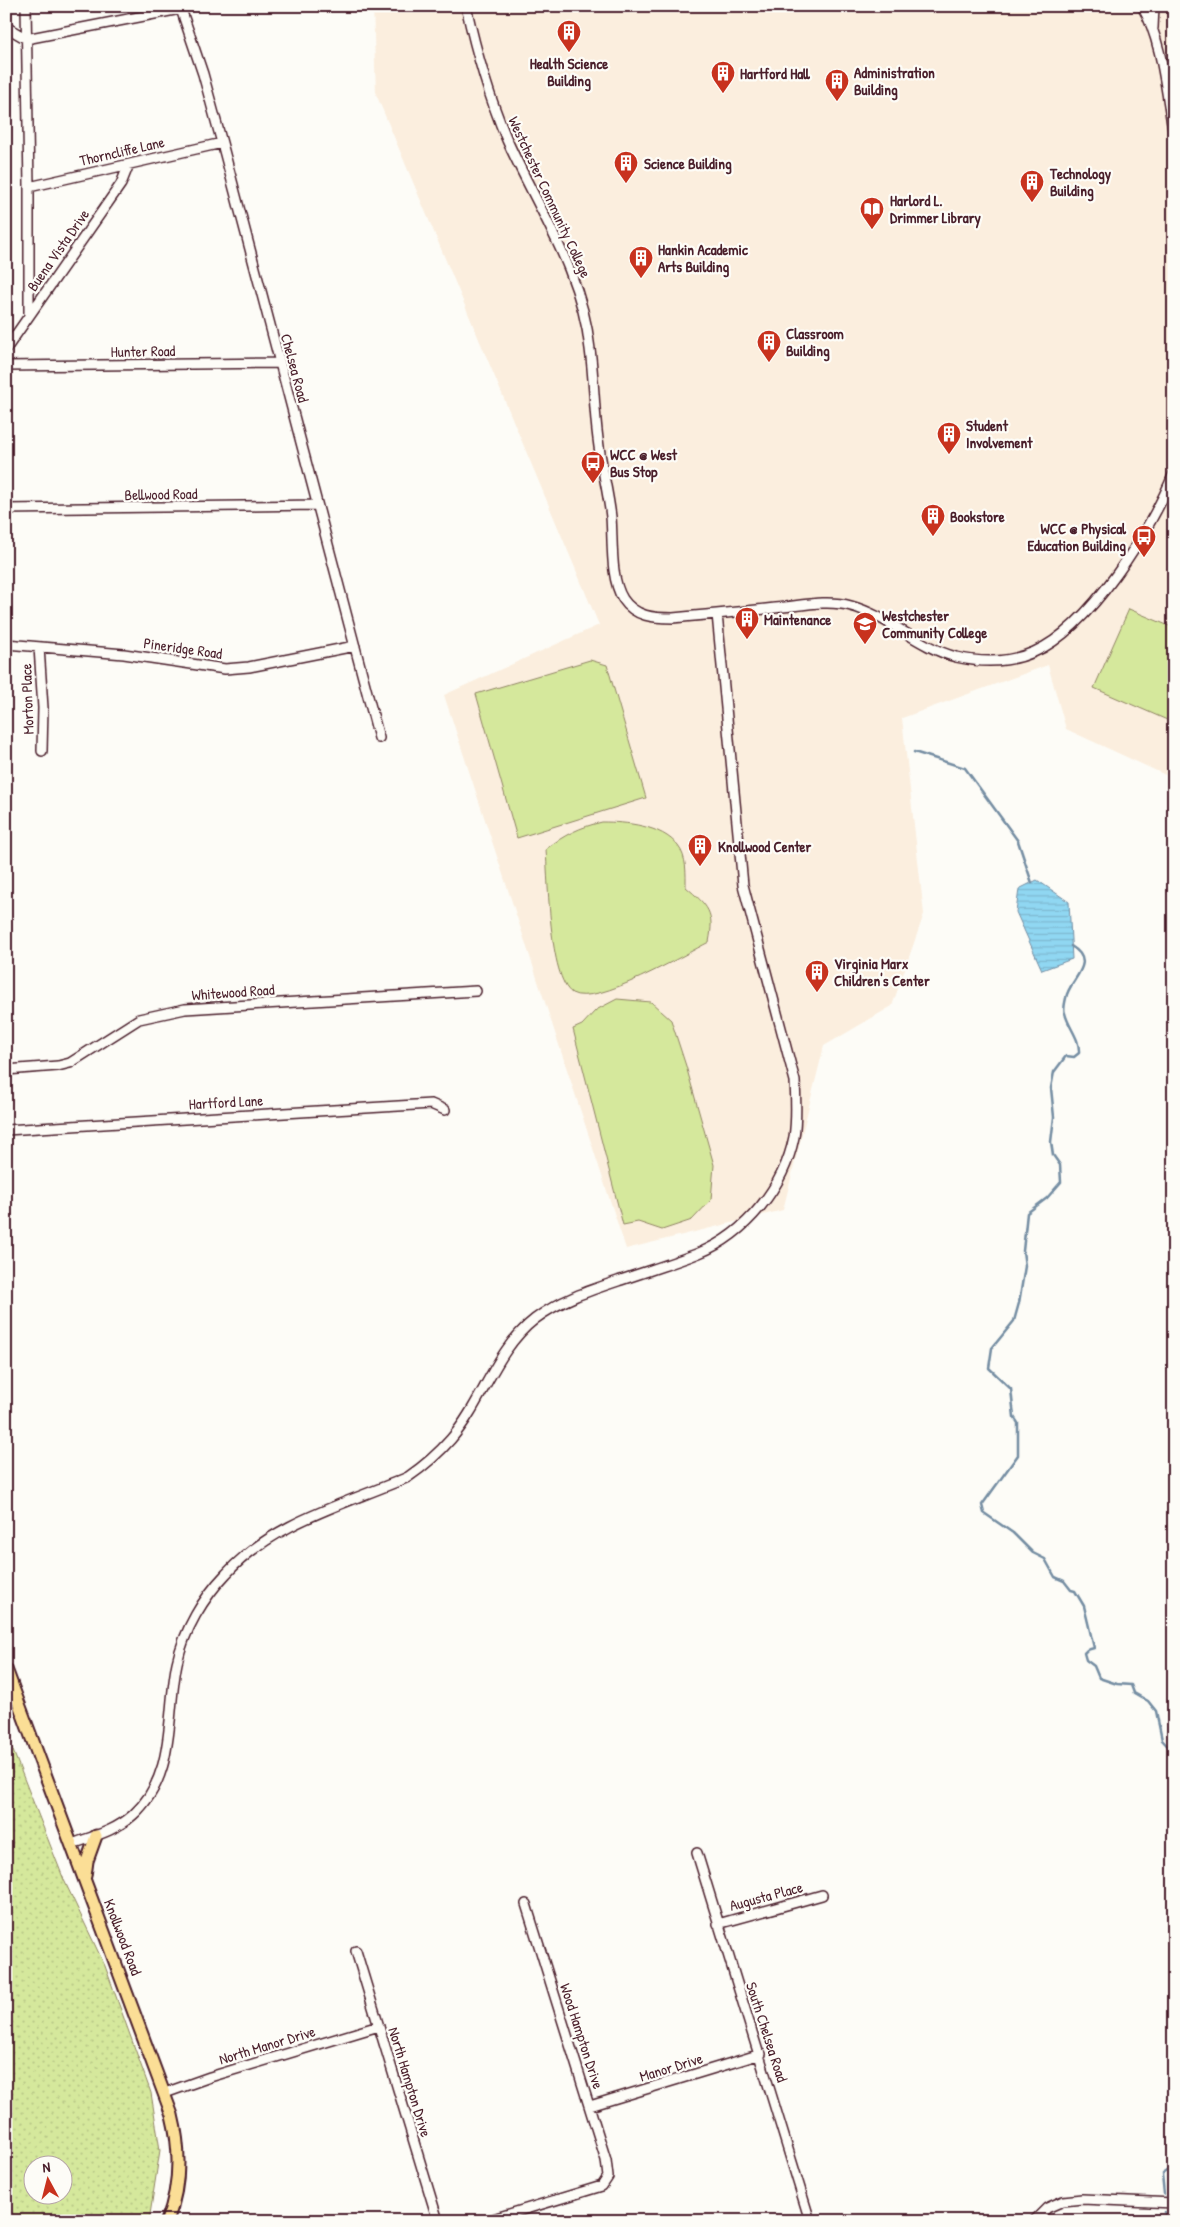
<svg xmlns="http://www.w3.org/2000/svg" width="1180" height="2227" font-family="'Patrick Hand',sans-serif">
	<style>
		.built { fill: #fbeede }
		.grass { fill: url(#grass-dots); stroke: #908464; fill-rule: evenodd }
		.green { fill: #d5e89c; stroke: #908464 }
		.water { fill: url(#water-rules); stroke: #748da2 }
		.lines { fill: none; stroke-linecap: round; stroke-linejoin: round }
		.stream { stroke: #748da2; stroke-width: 2.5 }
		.minor-casing { stroke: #4a1f2b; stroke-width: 12 }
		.major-casing { stroke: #4a1f2b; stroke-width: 15 }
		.minor { stroke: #fdfcf7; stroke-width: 9 }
		.major { stroke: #fbde96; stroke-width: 11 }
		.labels { text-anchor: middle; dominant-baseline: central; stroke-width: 4.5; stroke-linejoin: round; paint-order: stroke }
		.poi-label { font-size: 15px; font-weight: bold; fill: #4a1f2b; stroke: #fdfcf7; text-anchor: start }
		.street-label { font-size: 15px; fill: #4a1f2b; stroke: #fdfcf7 }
	</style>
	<defs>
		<pattern id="grass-dots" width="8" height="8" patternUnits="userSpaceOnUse" patternTransform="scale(1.25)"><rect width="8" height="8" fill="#d5e89c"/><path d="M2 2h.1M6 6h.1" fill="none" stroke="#b8c787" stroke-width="1.8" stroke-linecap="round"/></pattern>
		<pattern id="water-rules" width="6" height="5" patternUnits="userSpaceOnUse" patternTransform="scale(1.25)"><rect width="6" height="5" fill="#90d7f2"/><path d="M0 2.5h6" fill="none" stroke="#7eb8d0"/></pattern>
	</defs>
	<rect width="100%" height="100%" fill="#fdfcf7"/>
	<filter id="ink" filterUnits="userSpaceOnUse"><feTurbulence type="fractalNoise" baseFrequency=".02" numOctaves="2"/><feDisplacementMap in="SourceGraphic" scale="10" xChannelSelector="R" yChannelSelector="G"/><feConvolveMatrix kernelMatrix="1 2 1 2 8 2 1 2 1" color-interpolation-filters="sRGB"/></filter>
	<g filter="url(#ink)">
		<path class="built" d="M 373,6 L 1174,6 L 1174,779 L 1066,729 L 1048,665 L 902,718 L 924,914 L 892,1006 L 824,1046 L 783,1210 L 626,1249 L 444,695 L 599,625 L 376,94 Z"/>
		<path class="grass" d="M 6,1733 L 64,1880 L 105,1966 L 151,2093 L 160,2150 L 149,2221 L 6,2221 ZM 32,2164 L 62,2164 L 62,2194 L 32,2194 Z"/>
		<path class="green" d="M 1129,609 L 1174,628 L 1174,723 L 1094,688 Z
			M 590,660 L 607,665 L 646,798 L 517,838 L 476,694 Z
			M 602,822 C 625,822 662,825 678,846 C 687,857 686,874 686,887 C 708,906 715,912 709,942 C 685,954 596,1007 572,993 C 549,978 548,877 546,849 C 564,835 580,827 602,822 Z
			M 617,999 L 651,1002 L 671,1020 L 686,1066 L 714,1165 L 711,1200 L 692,1220 L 662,1230 L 638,1222 L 623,1225 L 573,1029 L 582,1025 L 596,1010 Z"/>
		<path class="water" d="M 1037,880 L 1069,902 L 1072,959 L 1042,970 L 1016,912 L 1019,889 Z"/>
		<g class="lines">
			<path class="stream" d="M 914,752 L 965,768 L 1018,841 L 1032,883
				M 1071,946 C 1099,963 1069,979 1066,998 C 1065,1003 1063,1009 1065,1013 C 1068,1027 1080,1038 1079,1053 L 1074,1057 L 1066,1056 L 1054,1072 L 1051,1088 L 1054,1117 L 1051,1142 L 1053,1155 L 1060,1165 L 1061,1182 L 1047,1198 L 1027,1213 L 1023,1251 L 1025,1266 L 1019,1303 L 1014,1321 L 992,1348 L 989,1368 L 1011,1389 L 1014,1417 L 1018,1423 L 1018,1455 L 982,1505 L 984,1513 L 1013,1533 L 1033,1553 L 1045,1559 L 1055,1577 L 1064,1581 L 1071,1590 L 1075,1591 L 1084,1606 L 1094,1648 L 1087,1650 L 1084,1653 L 1086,1660 L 1094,1666 L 1099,1678 L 1117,1684 L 1131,1685 L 1134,1693 L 1148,1701 L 1156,1711 L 1162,1740 L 1174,1753
				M 1164,2194 L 1162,2174 L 1174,2166
				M 1165,2221 L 1165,2212"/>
			<defs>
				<path id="minor" d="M 26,6 L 29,187 L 29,315
					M 180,6 L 203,74 L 222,143 L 379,738
					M 466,6 C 476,52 489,97 507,140 C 538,209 582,272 590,349 C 594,379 594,409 598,439 C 601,465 608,491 611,517 C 613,541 610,579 623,599 C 635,617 654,618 673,618 C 707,615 741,612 775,608 C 799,606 827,599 851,606 C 888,616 918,647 956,657 C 982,663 1009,663 1034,652 C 1090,628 1152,528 1174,473
					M 1142,6 C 1163,42 1166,94 1174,135
					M 6,27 L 25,38 L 31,38 L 180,9
					M 1153,28 L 1154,6
					M 29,187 L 222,143
					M 6,349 L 121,184 L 129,164
					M 6,366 L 280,363
					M 6,509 L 317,505
					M 6,644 L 124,654 L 225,669 L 249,667 L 355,646
					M 39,647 L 43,708 L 42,751
					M 6,1070 L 58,1066 L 70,1063 L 139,1019 L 185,1009 L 476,991
					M 6,1130 L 431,1104 L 445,1110
					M 72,1844 C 94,1836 115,1831 133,1815 C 177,1775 166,1715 177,1663 C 184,1630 203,1598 226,1574 C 273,1522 346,1504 408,1477 C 424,1466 438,1454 451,1439 C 483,1402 495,1350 535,1319 C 560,1300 591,1290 621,1280 C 647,1271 674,1263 699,1253 C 746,1234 784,1187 794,1137 C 797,1119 796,1100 795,1081 L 743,885 L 717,614
					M 697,1853 L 810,2221
					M 718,1924 L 822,1895
					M 356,1951 L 438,2221
					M 165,2093 L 210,2077 L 379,2026
					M 590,2106 L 761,2054
					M 486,2221 L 602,2186 L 608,2177 L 606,2160 L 526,1904
					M 1034,2221 L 1047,2208 L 1063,2201 L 1082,2199 L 1174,2203"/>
				<path id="major" d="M 6,1669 L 172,2115 C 181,2151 181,2185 167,2221
					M 85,1876 L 87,1861 L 96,1836"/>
			</defs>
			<use href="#minor" class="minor-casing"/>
			<use href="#major" class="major-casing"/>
			<use href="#minor" class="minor"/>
			<use href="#major" class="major"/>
		</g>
	</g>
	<defs>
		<symbol id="building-pin" viewBox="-11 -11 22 30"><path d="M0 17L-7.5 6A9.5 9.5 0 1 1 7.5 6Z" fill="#c8321e" stroke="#fdfcf7"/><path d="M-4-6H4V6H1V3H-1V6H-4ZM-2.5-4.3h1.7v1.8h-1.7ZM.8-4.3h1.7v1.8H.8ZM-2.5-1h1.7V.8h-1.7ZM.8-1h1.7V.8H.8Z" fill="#fff"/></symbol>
		<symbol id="library-pin" viewBox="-11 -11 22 30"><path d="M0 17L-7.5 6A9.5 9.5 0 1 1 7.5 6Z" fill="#c8321e" stroke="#fdfcf7"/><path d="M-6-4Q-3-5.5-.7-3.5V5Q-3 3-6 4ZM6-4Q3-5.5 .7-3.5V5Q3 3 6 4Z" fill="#fff"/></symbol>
		<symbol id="bus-pin" viewBox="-11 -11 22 30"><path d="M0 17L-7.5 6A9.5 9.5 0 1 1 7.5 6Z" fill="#c8321e" stroke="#fdfcf7"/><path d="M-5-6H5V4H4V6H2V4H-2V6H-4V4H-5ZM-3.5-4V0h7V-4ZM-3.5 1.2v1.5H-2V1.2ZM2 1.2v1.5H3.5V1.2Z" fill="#fff"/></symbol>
		<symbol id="university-pin" viewBox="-11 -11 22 30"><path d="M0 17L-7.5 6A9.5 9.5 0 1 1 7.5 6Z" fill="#c8321e" stroke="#fdfcf7"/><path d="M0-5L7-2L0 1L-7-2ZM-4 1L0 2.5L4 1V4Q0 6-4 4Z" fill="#fff"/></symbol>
	</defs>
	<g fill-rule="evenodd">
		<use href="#building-pin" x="555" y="18" width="28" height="38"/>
		<use href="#building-pin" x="709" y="59" width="28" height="38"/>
		<use href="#building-pin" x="823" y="67" width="28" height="38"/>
		<use href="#building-pin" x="612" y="149" width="28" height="38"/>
		<use href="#building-pin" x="1018" y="168" width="28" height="38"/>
		<use href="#library-pin" x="858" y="195" width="28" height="38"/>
		<use href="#building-pin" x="627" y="244" width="28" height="38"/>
		<use href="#building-pin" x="755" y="328" width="28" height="38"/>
		<use href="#building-pin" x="935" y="420" width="28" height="38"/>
		<use href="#bus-pin" x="579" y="449" width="28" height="38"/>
		<use href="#building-pin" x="919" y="502" width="28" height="38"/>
		<use href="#bus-pin" x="1130" y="523" width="28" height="38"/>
		<use href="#building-pin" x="733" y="605" width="28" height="38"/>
		<use href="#university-pin" x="851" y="610" width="28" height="38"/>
		<use href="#building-pin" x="686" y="832" width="28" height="38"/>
		<use href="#building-pin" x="803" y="958" width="28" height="38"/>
	</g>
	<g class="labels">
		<g class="poi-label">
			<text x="569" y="63" text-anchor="middle">Health Science<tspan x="569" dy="17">Building</tspan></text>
			<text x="854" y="72">Administration<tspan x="854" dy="17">Building</tspan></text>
			<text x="740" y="73">Hartford Hall</text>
			<text x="644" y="163">Science Building</text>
			<text x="1050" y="173">Technology<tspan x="1050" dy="17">Building</tspan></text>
			<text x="890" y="200">Harlord L.<tspan x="890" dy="17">Drimmer Library</tspan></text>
			<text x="658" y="249">Hankin Academic<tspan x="658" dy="17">Arts Building</tspan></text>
			<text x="786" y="333">Classroom<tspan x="786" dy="17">Building</tspan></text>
			<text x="966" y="425">Student<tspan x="966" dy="17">Involvement</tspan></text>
			<text x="610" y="454">WCC @ West<tspan x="610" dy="17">Bus Stop</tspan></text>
			<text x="950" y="516">Bookstore</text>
			<text x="1126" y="528" text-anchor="end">WCC @ Physical<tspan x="1126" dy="17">Education Building</tspan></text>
			<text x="882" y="615">Westchester<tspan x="882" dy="17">Community College</tspan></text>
			<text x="764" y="619">Maintenance</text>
			<text x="718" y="846">Knollwood Center</text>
			<text x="834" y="963">Virginia Marx<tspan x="834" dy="17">Children's Center</tspan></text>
		</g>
		<g class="street-label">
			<text transform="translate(122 151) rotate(-13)">Thorncliffe Lane</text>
			<text transform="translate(550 197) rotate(65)">Westchester Community College</text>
			<text transform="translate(58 250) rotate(-55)">Buena Vista Drive</text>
			<text transform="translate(143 351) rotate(-1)">Hunter Road</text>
			<text transform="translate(295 368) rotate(75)">Chelsea Road</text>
			<text transform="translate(161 494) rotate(-1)">Bellwood Road</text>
			<text transform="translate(183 648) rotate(8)">Pineridge Road</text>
			<text transform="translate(27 699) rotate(-92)">Morton Place</text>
			<text transform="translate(233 992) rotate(-4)">Whitewood Road</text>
			<text transform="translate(226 1102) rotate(-3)">Hartford Lane</text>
			<text transform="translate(766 1896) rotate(-15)">Augusta Place</text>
			<text transform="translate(123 1937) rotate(69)">Knollwood Road</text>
			<text transform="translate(767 2032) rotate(72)">South Chelsea Road</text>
			<text transform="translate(582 2036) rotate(72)">Wood Hampton Drive</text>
			<text transform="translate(267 2045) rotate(-17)">North Manor Drive</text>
			<text transform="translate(671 2067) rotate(-17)">Manor Drive</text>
			<text transform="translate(410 2082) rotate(73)">North Hampton Drive</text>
		</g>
	</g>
	<rect width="1180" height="2227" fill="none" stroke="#fdfcf7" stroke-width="25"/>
	<rect x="12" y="12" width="1155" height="2202" fill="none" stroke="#4a1f2b" stroke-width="2" filter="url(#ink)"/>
	<g transform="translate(48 2180) rotate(353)"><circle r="24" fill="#fdfcf7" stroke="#b5a4a5"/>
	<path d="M0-4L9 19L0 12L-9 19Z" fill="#c8321e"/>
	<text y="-8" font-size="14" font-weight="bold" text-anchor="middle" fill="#4a1f2b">N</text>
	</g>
</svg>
